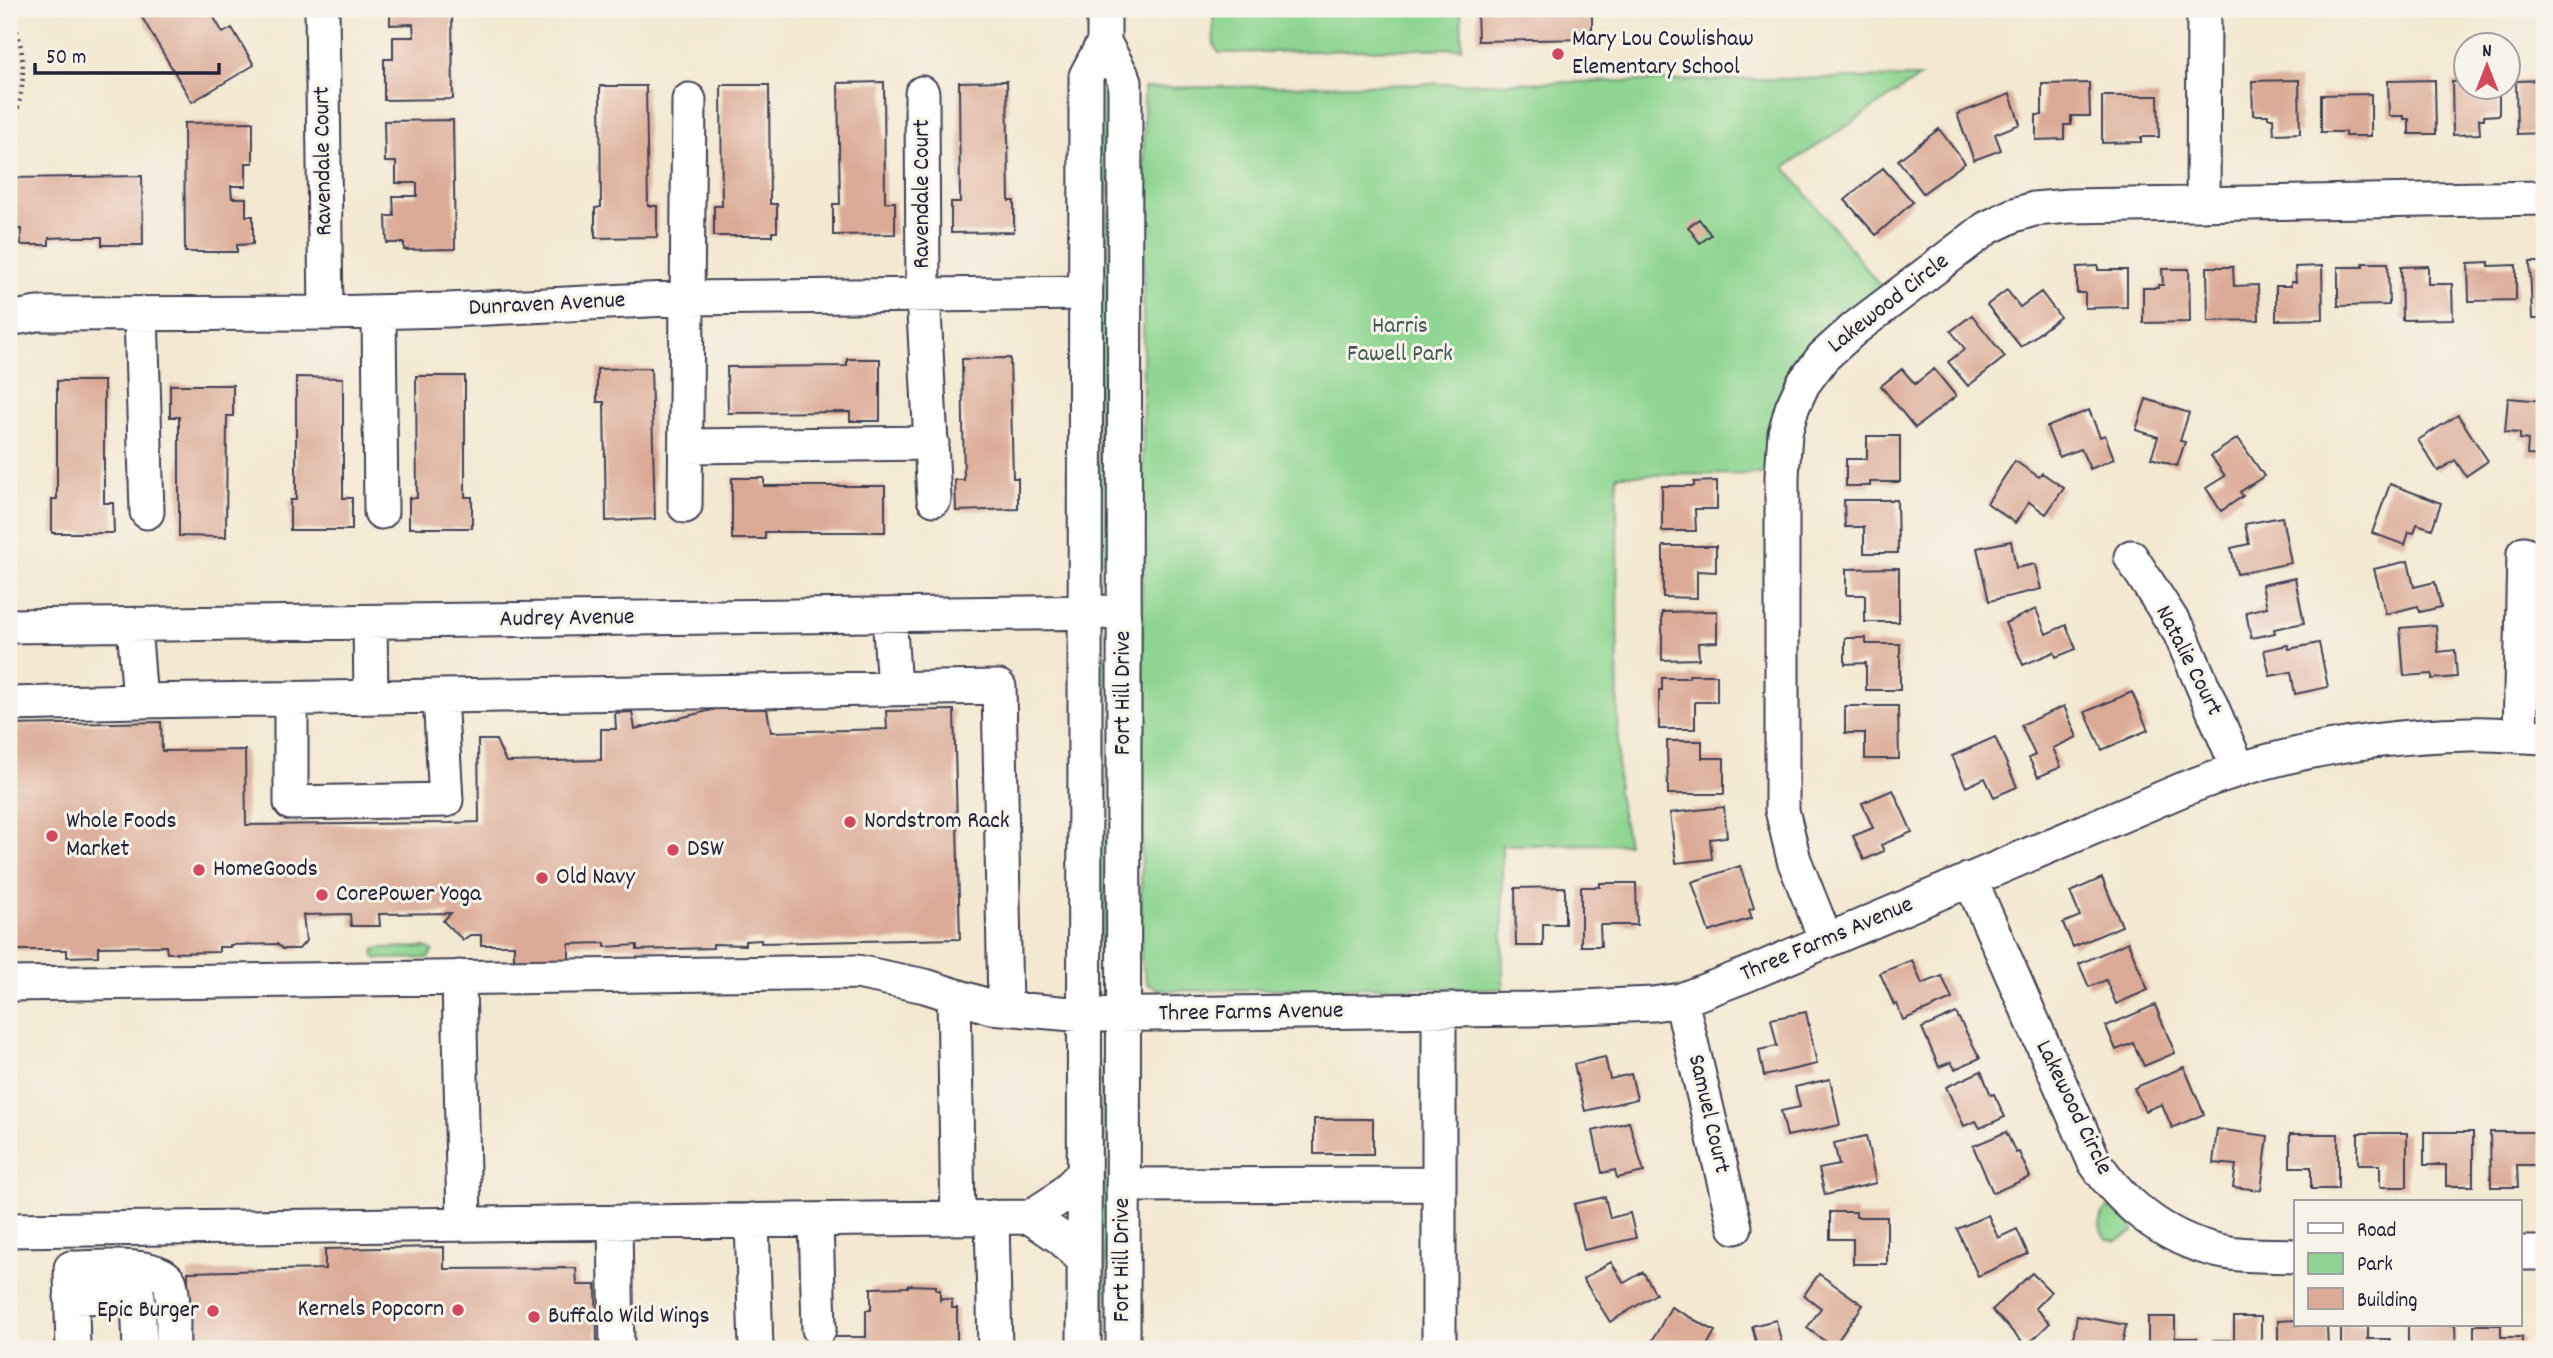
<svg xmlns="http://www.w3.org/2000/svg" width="2553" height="1358" font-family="Dekko,sans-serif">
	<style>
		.green { fill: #8dd590; stroke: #587c66; stroke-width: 2 }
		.building { fill: #dbaa97 }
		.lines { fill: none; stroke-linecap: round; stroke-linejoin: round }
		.minor-casing { stroke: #414052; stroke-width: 37 }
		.path { stroke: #414052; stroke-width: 4.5; stroke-dasharray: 2 5; stroke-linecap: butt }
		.minor { stroke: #fff; stroke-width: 33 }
		.poi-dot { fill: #d1495b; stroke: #f7f3e8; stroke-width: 2.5 }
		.labels { text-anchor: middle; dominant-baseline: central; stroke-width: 6; stroke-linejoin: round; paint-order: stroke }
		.poi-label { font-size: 24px; fill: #22223b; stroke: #f7f3e8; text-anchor: start }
		.street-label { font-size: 24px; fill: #22223b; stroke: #f7f3e8 }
		.park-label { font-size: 24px; fill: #425854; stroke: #f7f3e8 }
	</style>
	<rect width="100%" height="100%" fill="#f7f3e8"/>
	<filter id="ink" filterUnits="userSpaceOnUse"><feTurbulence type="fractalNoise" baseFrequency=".0143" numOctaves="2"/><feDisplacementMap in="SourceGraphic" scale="14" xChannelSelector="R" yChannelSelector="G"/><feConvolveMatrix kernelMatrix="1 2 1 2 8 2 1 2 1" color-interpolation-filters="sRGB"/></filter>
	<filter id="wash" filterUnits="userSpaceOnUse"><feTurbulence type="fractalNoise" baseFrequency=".00686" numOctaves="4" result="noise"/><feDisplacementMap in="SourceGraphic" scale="28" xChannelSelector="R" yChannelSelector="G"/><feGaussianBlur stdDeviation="1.57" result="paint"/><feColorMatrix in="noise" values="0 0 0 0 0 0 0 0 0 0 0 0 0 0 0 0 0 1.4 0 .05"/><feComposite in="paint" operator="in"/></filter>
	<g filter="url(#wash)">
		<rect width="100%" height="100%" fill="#f3e8d1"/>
		<path class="green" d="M 1213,9 L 1461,9 L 1462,48 L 1219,53 L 1214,46 Z
			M 1109,56 L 1108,560 L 1098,561 L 1098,62 Z
			M 1920,77 L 1785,167 L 1881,287 C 1854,308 1818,328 1799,356 C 1775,391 1767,433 1766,474 L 1617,475 L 1618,794 L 1628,844 L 1502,845 L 1503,989 L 1372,987 L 1170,991 L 1158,989 L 1148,984 L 1141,961 L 1144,88 Z
			M 1098,654 L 1103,654 L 1107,664 L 1106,956 L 1100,962 Z
			M 426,947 L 433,951 L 428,958 L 377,959 L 373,955 L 374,950 L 379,948 Z
			M 1101,1060 L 1106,1066 L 1106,1349 L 1097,1349 Z
			M 2107,1208 L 2112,1209 L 2133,1227 L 2133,1232 L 2116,1241 L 2106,1239 C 2099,1228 2097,1218 2107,1208 Z"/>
		<g id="blocks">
			<path class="building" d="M 137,9 L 209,9 L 223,33 L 232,28 L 254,65 L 192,102 Z
				M 390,9 L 452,9 L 453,99 L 384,100 L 384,59 L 393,59 L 393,37 L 414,37 L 413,24 L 390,25 Z
				M 1477,9 L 1592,9 L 1592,39 L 1478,41 Z
				M 2299,80 L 2300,133 L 2274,134 L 2273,118 L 2268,118 L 2268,115 L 2253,115 L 2252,81 Z
				M 2435,80 L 2436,134 L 2409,134 L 2409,119 L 2404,119 L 2404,116 L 2389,116 L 2388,81 Z
				M 2544,80 L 2543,133 L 2517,134 L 2516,81 Z
				M 1007,81 L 1009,201 L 1014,201 L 1014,232 L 951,233 L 951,202 L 960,202 L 959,82 Z
				M 2466,81 L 2466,88 L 2499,88 L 2499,115 L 2484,116 L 2484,119 L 2479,119 L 2480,134 L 2453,135 L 2452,82 Z
				M 884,82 L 885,202 L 895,202 L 895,234 L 833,235 L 833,204 L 840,204 L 838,83 Z
				M 2089,83 L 2090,116 L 2071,116 L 2071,125 L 2064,125 L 2064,139 L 2036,140 L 2036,115 L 2042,115 L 2042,84 Z
				M 721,85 L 769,85 L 770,204 L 777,204 L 777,232 L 772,232 L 772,236 L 714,236 L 714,206 L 722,206 Z
				M 600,86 L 646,86 L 648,206 L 657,206 L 657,237 L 595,238 L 595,208 L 601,207 Z
				M 2010,94 L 2020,124 L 1995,134 L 2001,150 L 1974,160 L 1957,114 Z
				M 2371,94 L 2371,136 L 2345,136 L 2345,132 L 2321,132 L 2321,95 Z
				M 2102,96 L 2158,96 L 2159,137 L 2141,137 L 2141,142 L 2102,143 Z
				M 453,120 L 455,249 L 404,250 L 404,243 L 387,243 L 386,216 L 394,216 L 393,196 L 417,196 L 417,183 L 396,183 L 396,162 L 385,162 L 384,121 Z
				M 253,122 L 253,163 L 246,163 L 246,186 L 231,186 L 232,198 L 246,198 L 246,216 L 253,216 L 253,244 L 237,245 L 237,252 L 185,252 L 184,123 Z
				M 1939,129 L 1965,163 L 1923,193 L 1898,160 Z
				M 1883,168 L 1913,202 L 1876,235 L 1845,200 Z
				M 142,176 L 143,245 L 102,245 L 102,237 L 76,237 L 49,238 L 49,245 L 21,245 L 21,229 L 13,229 L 12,178 Z
				M 1699,219 L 1711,235 L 1700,243 L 1688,227 Z
				M 2489,262 L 2489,266 L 2516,265 L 2516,300 L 2469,301 L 2468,263 Z
				M 2530,262 L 2544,262 L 2544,319 L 2532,319 Z
				M 2363,263 L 2388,263 L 2389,305 L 2338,306 L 2338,267 L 2363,267 Z
				M 2098,266 L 2098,270 L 2127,270 L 2127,307 L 2085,308 L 2085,293 L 2077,293 L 2077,267 Z
				M 2322,266 L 2323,319 L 2276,320 L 2276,286 L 2291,286 L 2291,282 L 2296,282 L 2295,267 Z
				M 2428,266 L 2428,284 L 2452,284 L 2453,319 L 2402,320 L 2401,267 Z
				M 2207,267 L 2233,267 L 2234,286 L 2258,285 L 2259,320 L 2208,321 Z
				M 2162,269 L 2189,269 L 2190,322 L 2143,323 L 2143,288 L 2158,288 L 2158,285 L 2163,285 Z
				M 2007,290 L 2020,307 L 2041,292 L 2060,317 L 2021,347 L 1987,305 Z
				M 1972,315 L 2005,357 L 1968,386 L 1948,362 L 1965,349 L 1951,331 Z
				M 1010,358 L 1013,478 L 1018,478 L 1018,509 L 956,511 L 955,480 L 964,480 L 962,359 Z
				M 847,359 L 880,359 L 880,421 L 850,421 L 850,412 L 728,413 L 727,367 L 847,366 Z
				M 651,368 L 655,519 L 606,521 L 604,402 L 597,402 L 597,369 Z
				M 1902,369 L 1915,384 L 1934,369 L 1956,396 L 1915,428 L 1881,386 Z
				M 416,376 L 465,376 L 465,497 L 472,497 L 472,528 L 409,528 L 409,498 L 417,498 Z
				M 296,377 L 343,378 L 343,498 L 352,498 L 352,530 L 290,530 L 290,500 L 296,500 Z
				M 57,381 L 104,381 L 104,503 L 113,503 L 114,533 L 52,533 L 52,499 L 57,499 Z
				M 170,385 L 233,385 L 233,416 L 227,416 L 226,537 L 179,536 L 179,417 L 170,417 Z
				M 2508,398 L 2544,401 L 2544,456 L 2527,455 L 2528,440 L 2520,439 L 2520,433 L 2505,432 Z
				M 2146,399 L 2189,413 L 2180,441 L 2185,442 L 2177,466 L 2151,458 L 2158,437 L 2136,430 Z
				M 2089,410 L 2100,437 L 2105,435 L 2114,459 L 2090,469 L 2081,449 L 2059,457 L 2047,427 Z
				M 2458,415 L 2488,461 L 2466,476 L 2455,460 L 2438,471 L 2418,440 Z
				M 1867,436 L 1900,436 L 1900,482 L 1870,482 L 1870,486 L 1846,486 L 1846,459 L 1867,459 Z
				M 2238,438 L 2264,476 L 2240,492 L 2243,496 L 2221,511 L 2206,488 L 2225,476 L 2211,456 Z
				M 2015,461 L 2039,477 L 2042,473 L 2064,488 L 2046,514 L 2029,502 L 2015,523 L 1987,503 Z
				M 732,478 L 764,478 L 764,486 L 885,486 L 885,532 L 765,532 L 765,539 L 732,539 Z
				M 1717,481 L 1717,509 L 1695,509 L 1696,531 L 1662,531 L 1662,486 L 1694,486 L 1694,482 Z
				M 2390,484 L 2441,503 L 2432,529 L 2417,524 L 2414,533 L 2409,532 L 2405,545 L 2372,533 Z
				M 1844,500 L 1897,500 L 1898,553 L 1864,553 L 1864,527 L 1845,527 Z
				M 2282,517 L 2291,563 L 2237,574 L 2231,548 L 2249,544 L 2245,524 Z
				M 2011,541 L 2016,568 L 2035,564 L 2041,589 L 1989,601 L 1977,548 Z
				M 1663,546 L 1716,546 L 1716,572 L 1697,571 L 1697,598 L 1663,597 Z
				M 2408,561 L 2414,587 L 2435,582 L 2441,607 L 2420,612 L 2418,606 L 2386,614 L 2374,569 Z
				M 1899,568 L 1899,622 L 1865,622 L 1865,595 L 1846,595 L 1846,569 Z
				M 2295,578 L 2304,623 L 2274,629 L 2275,633 L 2251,638 L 2246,612 L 2267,607 L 2262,585 Z
				M 2036,609 L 2046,634 L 2066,625 L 2076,649 L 2056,657 L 2054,652 L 2023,665 L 2005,623 Z
				M 1717,611 L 1717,642 L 1698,643 L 1699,659 L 1662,660 L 1662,612 Z
				M 2436,625 L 2438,652 L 2455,650 L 2457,677 L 2432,679 L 2432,674 L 2404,676 L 2400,628 Z
				M 1845,638 L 1866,638 L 1866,644 L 1900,644 L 1900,690 L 1866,690 L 1866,663 L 1845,664 Z
				M 2319,643 L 2328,687 L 2295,694 L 2291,672 L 2270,676 L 2264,650 L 2288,645 L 2289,649 Z
				M 1689,675 L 1717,675 L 1717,702 L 1695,702 L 1695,729 L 1659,729 L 1659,690 L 1662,690 L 1662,678 L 1689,678 Z
				M 2132,692 L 2148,730 L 2102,750 L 2085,712 Z
				M 1845,706 L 1898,706 L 1899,759 L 1865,759 L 1865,733 L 1845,733 Z
				M 2064,706 L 2077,737 L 2053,748 L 2061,767 L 2038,777 L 2029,758 L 2035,755 L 2021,725 Z
				M 716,709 L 767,709 L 771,732 L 887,729 L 886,711 L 954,710 L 960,939 L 761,943 L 761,940 L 745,941 L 745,945 L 713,944 L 713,948 L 637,950 L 637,945 L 605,947 L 605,943 L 569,944 L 569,960 L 514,960 L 514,945 L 481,945 L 481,935 L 470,935 L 463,940 L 443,921 L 451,913 L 379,914 L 380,926 L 351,926 L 350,914 L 303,915 L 306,941 L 299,949 L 283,949 L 277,944 L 230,945 L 230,947 L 219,947 L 219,952 L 167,953 L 166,946 L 98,947 L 98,956 L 67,957 L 67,950 L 9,950 L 9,725 L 161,722 L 162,751 L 245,750 L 246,825 L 450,823 L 479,822 L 478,740 L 496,740 L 506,762 L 601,760 L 601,729 L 616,729 L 615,713 L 632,712 L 635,729 Z
				M 1995,737 L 2017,787 L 1994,797 L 1985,778 L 1966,787 L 1952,756 Z
				M 1667,741 L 1702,741 L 1702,758 L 1724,758 L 1724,794 L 1668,794 Z
				M 1893,790 L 1912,832 L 1881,845 L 1884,851 L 1864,860 L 1853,836 L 1873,828 L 1862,803 Z
				M 1724,807 L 1727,837 L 1710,839 L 1712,859 L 1676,863 L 1670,813 Z
				M 1740,866 L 1754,908 L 1749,910 L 1752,918 L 1709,932 L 1692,882 Z
				M 2102,878 L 2122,926 L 2073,947 L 2063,923 L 2080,916 L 2070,892 Z
				M 1600,883 L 1636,883 L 1637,925 L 1600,925 L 1601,946 L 1581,946 L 1581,887 L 1600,887 Z
				M 1565,887 L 1565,924 L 1543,924 L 1543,946 L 1516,946 L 1515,888 Z
				M 2128,942 L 2148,990 L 2116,1004 L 2106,980 L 2089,987 L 2079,964 Z
				M 1912,960 L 1922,984 L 1942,976 L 1952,999 L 1903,1020 L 1897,1004 L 1894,1005 L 1880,973 Z
				M 2155,1005 L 2175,1053 L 2144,1066 L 2133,1043 L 2116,1050 L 2106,1026 Z
				M 1806,1012 L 1817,1064 L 1764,1076 L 1759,1050 L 1777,1046 L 1771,1019 Z
				M 1956,1013 L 1980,1058 L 1955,1069 L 1951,1062 L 1939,1067 L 1922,1028 Z
				M 1605,1057 L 1610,1079 L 1631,1074 L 1637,1099 L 1585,1111 L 1574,1064 Z
				M 2184,1067 L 2204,1114 L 2172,1128 L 2162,1104 L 2145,1111 L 2134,1088 Z
				M 1981,1071 L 1991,1095 L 1994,1094 L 2005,1117 L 1980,1128 L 1976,1121 L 1964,1126 L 1946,1087 Z
				M 1830,1079 L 1840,1125 L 1787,1136 L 1781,1111 L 1800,1107 L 1795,1087 Z
				M 1314,1119 L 1373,1119 L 1373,1154 L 1314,1154 Z
				M 1629,1122 L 1644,1172 L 1617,1178 L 1615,1170 L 1602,1173 L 1593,1131 Z
				M 2217,1129 L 2268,1136 L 2261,1190 L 2233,1187 L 2236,1165 L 2213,1163 Z
				M 2006,1132 L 2016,1153 L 2019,1152 L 2030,1177 L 1993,1193 L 1973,1146 Z
				M 2424,1132 L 2473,1132 L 2473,1186 L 2446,1186 L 2446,1165 L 2424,1165 Z
				M 2490,1132 L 2543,1132 L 2543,1165 L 2517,1165 L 2518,1187 L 2491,1187 Z
				M 2358,1133 L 2407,1133 L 2407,1187 L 2380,1187 L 2380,1165 L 2358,1165 Z
				M 2290,1134 L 2338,1134 L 2338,1189 L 2311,1189 L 2311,1167 L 2290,1167 Z
				M 1866,1136 L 1876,1183 L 1825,1195 L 1819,1169 L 1839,1165 L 1834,1143 Z
				M 1605,1197 L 1610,1218 L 1630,1213 L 1636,1238 L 1584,1250 L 1574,1204 Z
				M 1830,1212 L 1856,1212 L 1856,1217 L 1887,1217 L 1887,1264 L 1853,1264 L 1853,1239 L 1830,1239 Z
				M 1988,1215 L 1998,1238 L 2017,1229 L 2028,1254 L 1978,1276 L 1957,1229 Z
				M 444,1247 L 444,1269 L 576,1268 L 577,1285 L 596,1285 L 597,1349 L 189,1349 L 188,1272 L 325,1269 L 325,1249 Z
				M 1611,1262 L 1624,1283 L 1643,1272 L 1656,1294 L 1610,1322 L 1583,1279 Z
				M 2032,1273 L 2051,1292 L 2035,1308 L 2050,1323 L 2026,1346 L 1992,1310 Z
				M 1819,1274 L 1863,1305 L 1833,1347 L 1807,1328 L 1821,1308 L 1804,1295 Z
				M 908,1285 L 936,1286 L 936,1290 L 940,1290 L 940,1300 L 942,1298 L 952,1300 L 952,1308 L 957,1308 L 957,1343 L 952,1343 L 952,1349 L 805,1349 L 805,1337 L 866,1337 L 866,1310 L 871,1310 L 871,1288 L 908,1287 Z
				M 1671,1307 L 1715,1331 L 1705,1349 L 1663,1349 L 1651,1343 Z
				M 2077,1316 L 2126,1325 L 2121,1349 L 2071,1349 Z
				M 2148,1317 L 2175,1317 L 2175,1338 L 2197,1338 L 2197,1349 L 2148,1349 Z
				M 2234,1317 L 2261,1317 L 2261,1349 L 2213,1349 L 2213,1340 L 2234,1340 Z
				M 2537,1317 L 2544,1317 L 2544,1349 L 2537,1349 Z
				M 1776,1320 L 1783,1349 L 1746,1349 L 1757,1346 L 1752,1326 Z
				M 2296,1320 L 2296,1325 L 2327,1325 L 2328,1349 L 2278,1349 L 2278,1321 Z
				M 2341,1325 L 2368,1325 L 2368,1339 L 2390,1339 L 2390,1349 L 2341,1349 Z
				M 2408,1325 L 2455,1325 L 2456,1349 L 2408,1349 Z
				M 2474,1325 L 2501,1325 L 2501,1337 L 2522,1337 L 2522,1349 L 2474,1349 Z"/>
		</g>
	</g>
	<g filter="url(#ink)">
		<use href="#blocks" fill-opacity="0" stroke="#414052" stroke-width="2"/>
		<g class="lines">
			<defs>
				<path id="minor" d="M 322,9 L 326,313
					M 1104,9 L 1104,42 L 1125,81 L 1123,1349
					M 922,93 L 923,294 L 934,499
					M 2203,204 L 2204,9
					M 379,312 L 381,512
					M 141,314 L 147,512
					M 9,319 L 37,314 L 326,313 L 448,310 L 687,298 L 1085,293
					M 687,446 L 932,443
					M 685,506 L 689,100
					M 2131,557 L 2180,633 L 2238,768
					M 889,615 L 894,688
					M 370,622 L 371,697
					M 9,626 L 1108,612
					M 291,698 L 291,803 L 446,800 L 440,696
					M 140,701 L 999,687 L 1005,1008
					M 9,704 L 140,701 L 134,625
					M 2520,736 L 2524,553
					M 1970,879 L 2094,1161 C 2126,1209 2173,1244 2230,1253 C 2251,1256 2274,1255 2296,1256
					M 1826,940 L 1794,860 L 1782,810 L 1782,476 L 1785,433 L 1792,408 L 1803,384 L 1823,357 L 1854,329 L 1987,228 L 2014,215 L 2034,209 L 2069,206 L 2544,198
					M 459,977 L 464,1224
					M 9,984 L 857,972 L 925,986 L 991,1007 L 1084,1015 L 1531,1009 L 1653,1004 L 1681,1000 L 1746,975 L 2186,788 C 2276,753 2373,736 2469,734 C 2494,733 2519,736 2544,737
					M 954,995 L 958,1218
					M 1681,1000 L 1735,1227
					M 1439,1011 L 1439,1349
					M 1123,1185 L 1439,1184
					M 992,1217 L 995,1349
					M 1030,1217 L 1061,1238 L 1084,1260
					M 752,1220 L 756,1349
					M 816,1220 L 819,1329
					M 615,1222 L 617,1349
					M 9,1230 L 1030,1217 L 1058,1199 L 1084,1173
					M 2520,1253 L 2544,1253
					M 71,1268 C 91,1268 162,1261 170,1283 C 175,1300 172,1331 173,1349
					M 71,1275 L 73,1349
					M 71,1297 L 138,1296 L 140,1349
					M 1084,1349 L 1086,76 L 1104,42"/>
			</defs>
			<use href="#minor" class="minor-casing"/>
			<path class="path" d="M 9,11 C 29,52 26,93 9,134"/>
			<use href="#minor" class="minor"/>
		</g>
	</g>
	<g class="poi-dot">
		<circle cx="1558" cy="54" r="7"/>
		<circle cx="850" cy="822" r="7"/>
		<circle cx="52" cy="836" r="7"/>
		<circle cx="673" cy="850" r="7"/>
		<circle cx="199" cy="870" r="7"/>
		<circle cx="542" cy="878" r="7"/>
		<circle cx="322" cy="895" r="7"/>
		<circle cx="458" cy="1310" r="7"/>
		<circle cx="213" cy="1311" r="7"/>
		<circle cx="534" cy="1317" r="7"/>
	</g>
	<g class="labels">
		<g class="poi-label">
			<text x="1572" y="40">Mary Lou Cowlishaw<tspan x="1572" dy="28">Elementary School</tspan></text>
			<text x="66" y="822">Whole Foods<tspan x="66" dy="28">Market</tspan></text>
			<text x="864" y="822">Nordstrom Rack</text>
			<text x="687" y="850">DSW</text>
			<text x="213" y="870">HomeGoods</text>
			<text x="556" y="878">Old Navy</text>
			<text x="336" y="895">CorePower Yoga</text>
			<text x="444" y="1310" text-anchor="end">Kernels Popcorn</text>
			<text x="199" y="1311" text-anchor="end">Epic Burger</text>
			<text x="548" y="1317">Buffalo Wild Wings</text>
		</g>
		<g class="street-label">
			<text transform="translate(324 161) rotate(-91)">Ravendale Court</text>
			<text transform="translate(923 194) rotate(-90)">Ravendale Court</text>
			<text transform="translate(1889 304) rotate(-38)">Lakewood Circle</text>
			<text transform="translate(547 305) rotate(-3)">Dunraven Avenue</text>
			<text transform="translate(567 619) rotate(-1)">Audrey Avenue</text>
			<text transform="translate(2188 661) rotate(63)">Natalie Court</text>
			<text transform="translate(1124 693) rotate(-90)">Fort Hill Drive</text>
			<text transform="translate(1827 940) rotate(-23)">Three Farms Avenue</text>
			<text transform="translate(1251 1013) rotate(-1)">Three Farms Avenue</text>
			<text transform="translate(2073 1108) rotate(64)">Lakewood Circle</text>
			<text transform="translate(1708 1114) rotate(77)">Samuel Court</text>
			<text transform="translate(1123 1260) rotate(-90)">Fort Hill Drive</text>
		</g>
		<g class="park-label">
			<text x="1400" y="327">Harris<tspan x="1400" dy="28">Fawell Park</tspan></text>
		</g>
	</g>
	<rect width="2553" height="1358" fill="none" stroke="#f7f3e8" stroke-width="35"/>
	<rect x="2294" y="1200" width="228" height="126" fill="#f7f3e8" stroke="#a29fa3" stroke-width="2"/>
	<rect x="2308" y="1223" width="35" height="10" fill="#ffffff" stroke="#a29fa3" stroke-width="2"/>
	<text x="2357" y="1236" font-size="21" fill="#22223b">Road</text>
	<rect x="2308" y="1253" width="35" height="21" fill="#8dd590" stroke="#a29fa3" stroke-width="2"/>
	<text x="2357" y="1270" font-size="21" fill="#22223b">Park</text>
	<rect x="2308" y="1288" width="35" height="21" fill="#dbaa97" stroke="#a29fa3" stroke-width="2"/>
	<text x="2357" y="1306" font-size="21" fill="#22223b">Building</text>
	<g transform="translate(2487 66)"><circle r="33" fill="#f7f3e8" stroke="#a29fa3" stroke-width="2"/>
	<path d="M0-5L12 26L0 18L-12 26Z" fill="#d1495b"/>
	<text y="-10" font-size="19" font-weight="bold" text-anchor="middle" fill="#22223b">N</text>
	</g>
	<path d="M35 63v10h184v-10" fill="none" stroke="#22223b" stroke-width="3.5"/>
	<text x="46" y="63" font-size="21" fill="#22223b" stroke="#f7f3e8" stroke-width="5" paint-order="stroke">50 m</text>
</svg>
